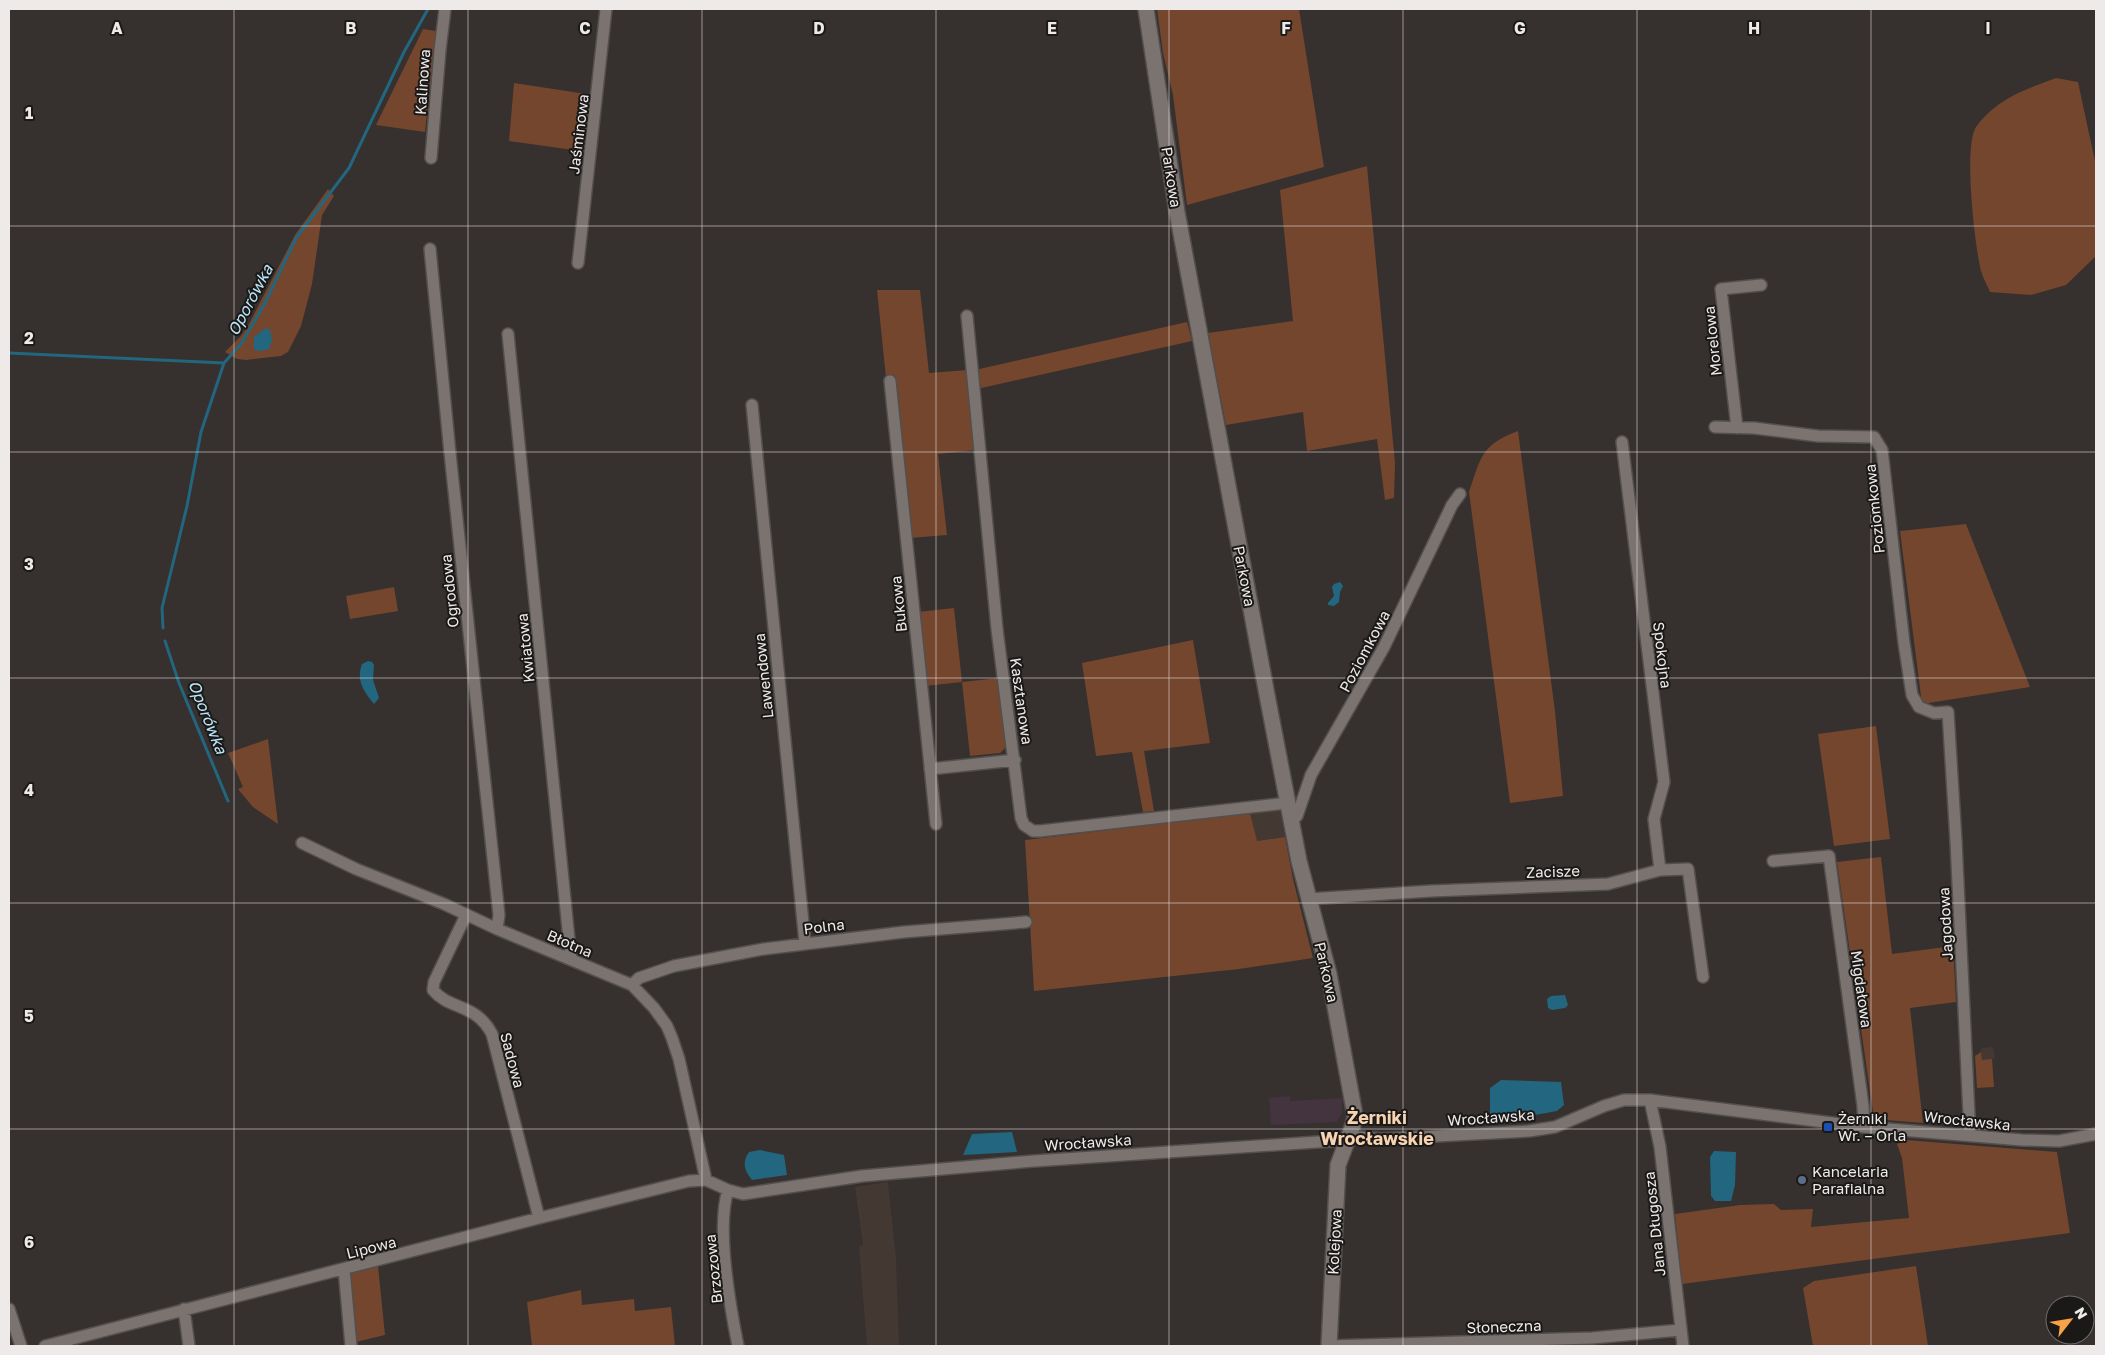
<svg xmlns="http://www.w3.org/2000/svg" width="2105" height="1355" font-family="'Golos Text',sans-serif">
	<style>
		.commercial { fill: #433440 }
		.built { fill: #443832 }
		.green { fill: #74462e }
		.water { fill: #22677f }
		.lines { fill: none; stroke-linecap: round; stroke-linejoin: round }
		.stream { stroke: #22677f; stroke-width: 3 }
		.minor-casing { stroke: #534f4d; stroke-width: 14 }
		.tertiary-casing { stroke: #534f4d; stroke-width: 18 }
		.minor { stroke: #7a7370; stroke-width: 11 }
		.tertiary { stroke: #7a7370; stroke-width: 15 }
		.grid { fill: none; stroke: #eeeae9; stroke-width: 1; stroke-opacity: 0.55 }
		.transit-dot { fill: #1a4fb4; stroke: #1b1918; stroke-width: 2 }
		.service-dot { fill: #5c6f8a; stroke: #1b1918; stroke-width: 2 }
		.labels { text-anchor: middle; dominant-baseline: central; stroke-width: 4; stroke-linejoin: round; paint-order: stroke }
		.street-label { font-size: 15px; fill: #eeeae9; stroke: #1b1918 }
		.poi-label { font-size: 15px; fill: #eeeae9; stroke: #1b1918; text-anchor: start }
		.water-label { font-size: 16px; font-style: italic; fill: #bbe6f8; stroke: #1b1918 }
		.quarter-label { font-size: 18px; font-weight: bold; fill: #f7d3b2; stroke: #1b1918 }
		.grid-label { font-size: 16px; text-anchor: middle; font-weight: bold; fill: #eeeae9; stroke: #1b1918; stroke-width: 4; stroke-linejoin: round; paint-order: stroke }
	</style>
	<rect width="100%" height="100%" fill="#36302e"/>
	<path class="commercial" d="M 1290,1096 L 1290,1101 L 1342,1098 L 1342,1113 L 1337,1122 L 1271,1125 L 1269,1098 Z"/>
	<path class="built" d="M 1280,810 L 1285,837 L 1256,841 L 1250,813 Z
		M 1993,1047 L 1995,1059 L 1982,1061 L 1981,1053 L 1979,1053 L 1982,1048 Z
		M 888,1182 L 896,1258 L 899,1346 L 867,1346 L 859,1246 L 863,1245 L 855,1187 Z"/>
	<path class="green" d="M 1157,9 L 1299,9 L 1324,167 L 1187,205 L 1173,95 L 1163,53 Z
		M 423,29 L 436,31 L 425,132 L 376,125 Z
		M 2056,78 L 2078,82 L 2096,166 L 2096,256 L 2066,285 L 2031,295 L 1990,292 C 1987,285 1983,278 1981,271 C 1975,247 1963,146 1976,127 C 1996,99 2026,89 2056,78 Z
		M 514,83 L 593,95 L 588,152 L 509,141 Z
		M 1367,166 L 1395,463 L 1394,498 L 1385,500 L 1377,439 L 1307,451 L 1303,412 L 1226,425 L 1208,333 L 1293,321 L 1280,190 Z
		M 328,189 L 334,196 L 322,215 L 312,284 L 301,326 L 288,352 L 281,356 L 246,360 L 237,359 L 225,352 L 241,336 L 249,324 L 295,235 Z
		M 877,290 L 920,290 L 929,373 L 968,370 L 976,450 L 938,454 L 947,535 L 910,538 L 886,378 Z
		M 1187,322 L 1192,341 L 977,389 L 975,370 Z
		M 1518,431 L 1555,711 L 1563,796 L 1510,803 L 1469,492 C 1481,457 1481,445 1518,431 Z
		M 1966,524 L 2030,687 L 1922,704 L 1900,531 Z
		M 394,587 L 398,611 L 350,619 L 346,596 Z
		M 954,608 L 962,682 L 999,678 L 1007,746 L 1000,753 L 970,756 L 962,682 L 925,686 L 918,612 Z
		M 1193,640 L 1210,743 L 1144,751 L 1154,811 L 1143,812 L 1132,752 L 1096,756 L 1082,663 Z
		M 1876,726 L 1890,839 L 1834,846 L 1818,734 Z
		M 268,739 L 278,824 L 253,807 L 238,789 L 243,787 L 228,753 Z
		M 1250,813 L 1257,841 L 1285,837 L 1293,879 L 1313,958 L 1239,969 L 1034,991 L 1025,840 Z
		M 1881,857 L 1892,954 L 1953,946 L 1956,1002 L 1910,1008 L 1923,1123 L 1874,1119 L 1837,862 Z
		M 1981,1052 L 1982,1060 L 1992,1059 L 1994,1087 L 1977,1088 L 1975,1056 Z
		M 1906,1140 L 2057,1152 L 2070,1233 L 1682,1284 L 1675,1214 L 1740,1205 L 1774,1204 L 1781,1210 L 1813,1209 L 1811,1227 L 1909,1218 L 1902,1158 L 1897,1144 Z
		M 378,1266 L 385,1335 L 356,1342 L 350,1273 Z
		M 1916,1266 L 1928,1346 L 1813,1346 L 1803,1288 L 1814,1281 Z
		M 581,1290 L 582,1305 L 634,1299 L 635,1311 L 671,1307 L 675,1346 L 532,1346 L 527,1302 Z"/>
	<path class="water" d="M 266,328 L 270,330 L 272,340 L 269,349 L 261,351 L 254,350 L 254,337 Z
		M 1340,582 L 1343,586 L 1340,592 L 1339,602 L 1334,606 L 1328,605 L 1328,603 L 1334,596 L 1332,587 L 1334,584 Z
		M 368,661 L 372,662 L 374,665 L 373,680 L 379,698 L 374,704 C 363,691 356,680 362,664 Z
		M 1565,995 L 1568,1005 L 1565,1008 L 1552,1010 L 1548,1008 L 1547,999 L 1551,996 Z
		M 1501,1080 L 1561,1082 L 1564,1105 L 1557,1111 L 1502,1121 L 1490,1121 L 1490,1088 Z
		M 1012,1132 L 1017,1152 L 963,1155 L 972,1134 Z
		M 760,1150 L 784,1155 L 787,1175 L 752,1180 C 744,1170 742,1162 749,1152 Z
		M 1714,1151 L 1736,1152 L 1735,1185 L 1731,1201 L 1715,1201 L 1711,1196 L 1710,1157 Z"/>
	<g class="lines">
		<path class="stream" d="M 9,353 L 224,363
			M 163,628 L 162,608 L 187,506 L 201,432 L 224,363 L 241,344 L 265,303 L 296,238 L 349,168 L 404,52 L 428,9
			M 165,641 L 179,683 L 228,801"/>
		<defs>
			<path id="minor" d="M 431,158 L 440,50 L 445,9
				M 430,249 L 450,453 L 499,915 L 497,929
				M 578,263 L 606,9
				M 967,316 L 997,629 L 1021,818 L 1024,825 L 1033,831 L 1040,831 L 1287,803
				M 508,334 L 571,959
				M 890,381 L 936,824
				M 752,405 L 805,943
				M 1715,427 L 1754,428 L 1818,436 L 1874,437 L 1882,450 L 1904,643 L 1912,695 L 1919,707 L 1934,713 L 1948,712 L 1956,841 L 1970,1136
				M 1737,428 L 1721,289 L 1761,285
				M 1622,442 L 1664,782 L 1654,819 L 1660,870
				M 930,769 L 1015,760
				M 1291,818 L 1297,816 L 1311,775 L 1384,647 L 1452,505 L 1460,494
				M 302,843 L 356,869 L 444,904 L 497,929 L 632,985 L 654,1008 L 667,1026 L 672,1038 L 679,1059 L 706,1180
				M 1773,861 L 1829,856 L 1863,1106 L 1864,1127
				M 1308,899 L 1431,891 L 1608,884 L 1660,870 L 1688,869 L 1703,977
				M 466,915 L 434,982 L 433,990 C 449,1010 476,1003 492,1034 L 539,1218
				M 632,985 L 639,978 L 674,966 L 764,949 L 904,932 L 1026,922
				M 1650,1100 L 1660,1147 L 1683,1346
				M 728,1190 C 716,1228 730,1306 738,1346
				M 344,1269 L 351,1346
				M 9,1309 L 21,1346
				M 184,1309 L 189,1346
				M 45,1346 L 539,1218 L 689,1181 L 706,1180 L 728,1190 L 743,1194 L 862,1176 L 1034,1161 L 1332,1141 L 1361,1137 L 1381,1139 L 1529,1131 L 1555,1127 L 1604,1106 L 1624,1100 L 1650,1100 L 1864,1127 L 2022,1140 L 2059,1141 L 2096,1134
				M 1329,1346 L 1592,1338 L 1680,1330"/>
			<path id="tertiary" d="M 1146,9 L 1177,212 L 1267,695 L 1299,861 L 1329,974 L 1354,1110 L 1355,1118 L 1352,1128 L 1338,1165 L 1329,1346"/>
		</defs>
		<use href="#minor" class="minor-casing"/>
		<use href="#tertiary" class="tertiary-casing"/>
		<use href="#minor" class="minor"/>
		<use href="#tertiary" class="tertiary"/>
	</g>
	<path class="grid" d="M 234,9 L 234,1346M 468,9 L 468,1346M 702,9 L 702,1346M 936,9 L 936,1346M 1169,9 L 1169,1346M 1403,9 L 1403,1346M 1637,9 L 1637,1346M 1871,9 L 1871,1346M 9,226 L 2096,226M 9,452 L 2096,452M 9,678 L 2096,678M 9,903 L 2096,903M 9,1129 L 2096,1129"/>
	<rect class="transit-dot" x="1823" y="1122" width="10" height="10" rx="2.5"/>
	<circle class="service-dot" cx="1802" cy="1180" r="5"/>
	<g class="labels">
		<g class="street-label">
			<text transform="translate(422 82) rotate(-86)">Kalinowa</text>
			<text transform="translate(578 134) rotate(-83)">Jaśminowa</text>
			<text transform="translate(1172 177) rotate(81)">Parkowa</text>
			<text transform="translate(1712 341) rotate(-96)">Morelowa</text>
			<text transform="translate(1874 509) rotate(-96)">Poziomkowa</text>
			<text transform="translate(1245 576) rotate(79)">Parkowa</text>
			<text transform="translate(449 591) rotate(-96)">Ogrodowa</text>
			<text transform="translate(898 604) rotate(-96)">Bukowa</text>
			<text transform="translate(525 648) rotate(-96)">Kwiatowa</text>
			<text transform="translate(1364 651) rotate(-62)">Poziomkowa</text>
			<text transform="translate(1663 655) rotate(83)">Spokojna</text>
			<text transform="translate(763 676) rotate(-96)">Lawendowa</text>
			<text transform="translate(1022 701) rotate(82)">Kasztanowa</text>
			<text transform="translate(1553 871) rotate(-2)">Zacisze</text>
			<text transform="translate(1945 924) rotate(-93)">Jagodowa</text>
			<text transform="translate(824 926) rotate(-7)">Polna</text>
			<text transform="translate(570 943) rotate(23)">Błotna</text>
			<text transform="translate(1327 972) rotate(77)">Parkowa</text>
			<text transform="translate(1862 989) rotate(82)">Migdałowa</text>
			<text transform="translate(513 1060) rotate(75)">Sadowa</text>
			<text transform="translate(1491 1117) rotate(-4)">Wrocławska</text>
			<text transform="translate(1967 1120) rotate(6)">Wrocławska</text>
			<text transform="translate(1088 1142) rotate(-4)">Wrocławska</text>
			<text transform="translate(1654 1224) rotate(-96)">Jana Długosza</text>
			<text transform="translate(1334 1242) rotate(-87)">Kolejowa</text>
			<text transform="translate(371 1247) rotate(-14)">Lipowa</text>
			<text transform="translate(713 1269) rotate(-96)">Brzozowa</text>
			<text transform="translate(1504 1326) rotate(-2)">Słoneczna</text>
		</g>
		<g class="poi-label">
			<text x="1838" y="1118">Żerniki<tspan x="1838" dy="17">Wr. – Orla</tspan></text>
			<text x="1812" y="1171">Kancelaria<tspan x="1812" dy="17">Parafialna</tspan></text>
		</g>
		<g class="water-label">
			<text transform="translate(250 300) rotate(-62)">Oporówka</text>
			<text transform="translate(208 717) rotate(68)">Oporówka</text>
		</g>
		<g class="quarter-label">
			<text x="1377" y="1117">Żerniki<tspan x="1377" dy="21">Wrocławskie</tspan></text>
		</g>
	</g>
	<g class="grid-label">
		<text x="117" y="34">A</text>
		<text x="351" y="34">B</text>
		<text x="585" y="34">C</text>
		<text x="819" y="34">D</text>
		<text x="1052" y="34">E</text>
		<text x="1286" y="34">F</text>
		<text x="1520" y="34">G</text>
		<text x="1754" y="34">H</text>
		<text x="1988" y="34">I</text>
		<text x="29" y="119">1</text>
		<text x="29" y="344">2</text>
		<text x="29" y="570">3</text>
		<text x="29" y="796">4</text>
		<text x="29" y="1022">5</text>
		<text x="29" y="1248">6</text>
	</g>
	<rect width="2105" height="1355" fill="none" stroke="#eeeae9" stroke-width="20"/>
	<g transform="translate(2070 1320) rotate(59)"><circle r="24" fill="#1b1918" stroke="#6f6d6c"/>
	<path d="M0-4L9 19L0 12L-9 19Z" fill="#f6a247"/>
	<text y="-8" font-size="14" font-weight="bold" text-anchor="middle" fill="#eeeae9">N</text>
	</g>
</svg>
